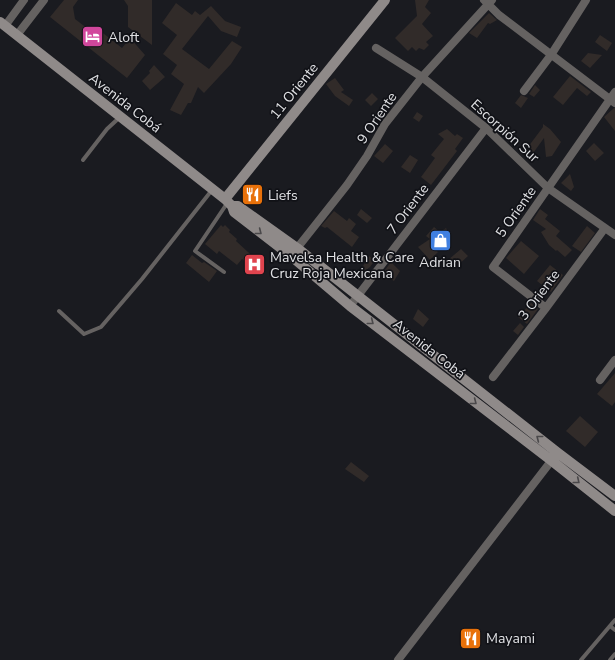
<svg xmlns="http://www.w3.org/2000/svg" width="615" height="660" font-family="'Nunito Sans',sans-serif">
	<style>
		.building { fill: #312b29 }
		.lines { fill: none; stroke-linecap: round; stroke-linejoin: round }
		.lane { stroke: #656261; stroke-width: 4 }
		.street { stroke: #656261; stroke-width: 8 }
		.secondary { stroke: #8f8a89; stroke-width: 10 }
		.oneway { stroke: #4a484a }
		.labels { text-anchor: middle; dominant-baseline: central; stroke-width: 3.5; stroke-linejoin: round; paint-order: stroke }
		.poi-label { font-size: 14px; fill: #e0e1e4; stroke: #111217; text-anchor: start }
		.street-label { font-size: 14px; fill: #e0e1e4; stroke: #111217 }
	</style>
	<rect width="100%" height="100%" fill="#1a1b20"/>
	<path class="building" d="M 64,0 L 78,0 L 73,7 L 75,19 L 96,35 L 99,30 L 122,48 L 130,38 L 145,55 L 127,78 L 50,17 Z
		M 124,0 L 152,0 L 152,45 L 128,27 L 128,6 Z
		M 415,0 L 429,0 L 425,7 L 431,13 L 422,24 L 433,36 L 426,42 L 429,45 L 424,50 L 419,48 L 416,51 L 412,47 L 408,51 L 395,38 L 417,16 Z
		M 176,3 L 192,15 L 195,11 L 200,15 L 211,6 L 225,21 L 241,27 L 237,37 L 221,31 L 208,16 L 182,49 L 209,69 L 232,41 L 242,47 L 231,64 L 204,93 L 198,87 L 191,103 L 188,103 L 181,115 L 170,110 L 184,84 L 171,74 L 177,65 L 163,54 L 177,35 L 162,23 Z
		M 489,13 L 497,20 L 490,24 L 488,23 L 477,38 L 469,33 Z
		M 600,35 L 612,43 L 607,51 L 595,42 Z
		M 588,53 L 602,55 L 590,68 L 581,61 Z
		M 154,65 L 165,77 L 150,90 L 142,81 L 150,73 L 149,71 Z
		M 570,76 L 591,92 L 587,96 L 577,88 L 563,105 L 553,97 Z
		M 335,78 L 344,90 L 341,92 L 353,100 L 349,106 L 335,96 L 326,84 Z
		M 535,85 L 540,90 L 534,97 L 529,94 Z
		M 372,93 L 378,99 L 371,106 L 365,100 Z
		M 521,95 L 528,98 L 521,108 L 515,103 Z
		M 614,108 L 615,108 L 615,131 L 604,117 Z
		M 417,112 L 423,116 L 419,122 L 413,118 Z
		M 543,124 L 550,129 L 561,142 L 552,156 L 546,157 L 544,138 L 531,156 L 525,151 L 543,127 Z
		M 447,129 L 455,136 L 457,134 L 463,138 L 455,149 L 457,151 L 431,185 L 421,177 L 435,158 L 431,155 L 444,139 L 438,134 Z
		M 594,143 L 604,153 L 595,161 L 586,151 Z
		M 385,144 L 393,151 L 383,163 L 374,156 Z
		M 410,155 L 418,160 L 410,173 L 401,167 Z
		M 570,174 L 574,187 L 571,191 L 561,183 Z
		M 361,209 L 372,218 L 367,223 L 357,215 Z
		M 540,209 L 548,215 L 545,219 L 560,231 L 556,236 L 572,250 L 565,257 L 557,250 L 556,251 L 549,245 L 541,232 L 546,229 L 533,220 Z
		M 334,211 L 347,221 L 349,218 L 356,224 L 351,231 L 359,237 L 352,247 L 327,227 L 325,228 L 321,226 Z
		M 221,225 L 223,227 L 225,225 L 230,230 L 229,232 L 237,239 L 236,241 L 260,263 L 259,264 L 264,269 L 260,274 L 242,259 L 237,265 L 219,251 L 217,254 L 205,244 Z
		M 587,226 L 595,233 L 581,252 L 572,246 Z
		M 434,227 L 440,232 L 446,228 L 447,230 L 433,247 L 438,252 L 430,260 L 418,247 L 430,239 L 426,236 Z
		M 521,241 L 539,256 L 524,274 L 506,258 Z
		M 461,249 L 468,256 L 455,268 L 448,260 Z
		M 192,255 L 202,263 L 204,262 L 217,271 L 209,282 L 186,263 Z
		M 369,256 L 375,260 L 370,267 L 356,278 Z
		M 391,262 L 400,271 L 394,281 L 382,274 Z
		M 550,265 L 563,275 L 551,292 L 537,281 Z
		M 531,303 L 538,309 L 527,324 L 518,317 Z
		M 418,309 L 429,319 L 423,327 L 413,319 Z
		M 520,323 L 524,327 L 518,335 L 513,331 Z
		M 615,373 L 615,402 L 612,406 L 597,394 Z
		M 580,416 L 598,432 L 585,447 L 566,431 Z
		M 351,462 L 369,476 L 364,482 L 345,469 Z"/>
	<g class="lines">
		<path class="lane" d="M 83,160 L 107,129 L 120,117
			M 224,272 L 195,251 L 228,202
			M 59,311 L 84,334 L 101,327 L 142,279 L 212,190
			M 610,626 L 615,630
			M 581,660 L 615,620
			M 610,660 L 615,654"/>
		<path class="street" d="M 484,0 L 499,15 L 615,103
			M 5,26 L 24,0
			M 17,35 L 44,0
			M 376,48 L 422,77 L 486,128 L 548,188 L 615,235
			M 524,91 L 551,55 L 586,0
			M 294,252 L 347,185 L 367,156 L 385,124 L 422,77 L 492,0
			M 350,306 L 486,128
			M 546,308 L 493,267 L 615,92
			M 493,377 L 546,308 L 605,228
			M 600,380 L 615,360
			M 398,660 L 555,456"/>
		<path class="secondary" d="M 0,22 L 225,199 L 232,206 L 234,212 L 291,256 L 350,306 L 552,461 L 615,511
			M 225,199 L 385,0
			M 232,206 L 238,206 L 297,248 L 558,453 L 615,496"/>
	</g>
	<defs><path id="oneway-chevron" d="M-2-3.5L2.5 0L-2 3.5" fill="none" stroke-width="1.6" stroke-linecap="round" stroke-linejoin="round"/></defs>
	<g class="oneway">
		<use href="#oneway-chevron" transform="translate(259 232) rotate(38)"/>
		<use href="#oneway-chevron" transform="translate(371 322) rotate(38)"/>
		<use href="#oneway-chevron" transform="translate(474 402) rotate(38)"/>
		<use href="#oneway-chevron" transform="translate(539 438) rotate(-142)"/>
		<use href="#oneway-chevron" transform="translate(577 481) rotate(39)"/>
	</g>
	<defs>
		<symbol id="hotel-square" viewBox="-11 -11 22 22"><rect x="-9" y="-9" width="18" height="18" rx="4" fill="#d1479c" stroke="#111217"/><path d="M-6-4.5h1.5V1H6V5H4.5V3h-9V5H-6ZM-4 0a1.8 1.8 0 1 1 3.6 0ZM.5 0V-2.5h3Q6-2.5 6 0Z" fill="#fff"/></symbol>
		<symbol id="restaurant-square" viewBox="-11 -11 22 22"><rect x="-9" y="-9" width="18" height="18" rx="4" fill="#e8710a" stroke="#111217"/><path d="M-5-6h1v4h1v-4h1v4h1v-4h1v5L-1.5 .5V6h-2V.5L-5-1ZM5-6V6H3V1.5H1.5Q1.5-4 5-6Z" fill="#fff"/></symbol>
		<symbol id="shop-square" viewBox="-11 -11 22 22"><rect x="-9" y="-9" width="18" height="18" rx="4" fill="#3f7fe0" stroke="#111217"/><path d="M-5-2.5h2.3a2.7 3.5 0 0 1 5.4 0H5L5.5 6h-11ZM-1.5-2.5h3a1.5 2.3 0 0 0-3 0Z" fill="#fff"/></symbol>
		<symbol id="hospital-square" viewBox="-11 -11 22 22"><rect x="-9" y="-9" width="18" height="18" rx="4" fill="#e0444e" stroke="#111217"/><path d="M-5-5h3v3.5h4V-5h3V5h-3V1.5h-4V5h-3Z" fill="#fff"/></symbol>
	</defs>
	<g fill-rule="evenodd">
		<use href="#hotel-square" x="80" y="24" width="25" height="25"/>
		<use href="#restaurant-square" x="240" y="182" width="25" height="25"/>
		<use href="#shop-square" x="428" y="228" width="25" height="25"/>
		<use href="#hospital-square" x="242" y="252" width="25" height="25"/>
		<use href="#restaurant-square" x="458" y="626" width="25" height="25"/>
	</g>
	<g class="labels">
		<g class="poi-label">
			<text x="108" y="37">Aloft</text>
			<text x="268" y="195">Liefs</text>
			<text x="270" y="257">Mavelsa Health &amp; Care<tspan x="270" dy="16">Cruz Roja Mexicana</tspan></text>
			<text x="440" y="262" text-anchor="middle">Adrian</text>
			<text x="486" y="638">Mayami</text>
		</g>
		<g class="street-label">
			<text transform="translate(294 91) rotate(-51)">11 Oriente</text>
			<text transform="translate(125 103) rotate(38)">Avenida Cobá</text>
			<text transform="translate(377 118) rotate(-56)">9 Oriente</text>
			<text transform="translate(505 131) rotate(42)">Escorpión Sur</text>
			<text transform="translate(408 209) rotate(-53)">7 Oriente</text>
			<text transform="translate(516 212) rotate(-55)">5 Oriente</text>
			<text transform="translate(539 295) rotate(-53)">3 Oriente</text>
			<text transform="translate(429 349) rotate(38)">Avenida Cobá</text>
		</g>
	</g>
</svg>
